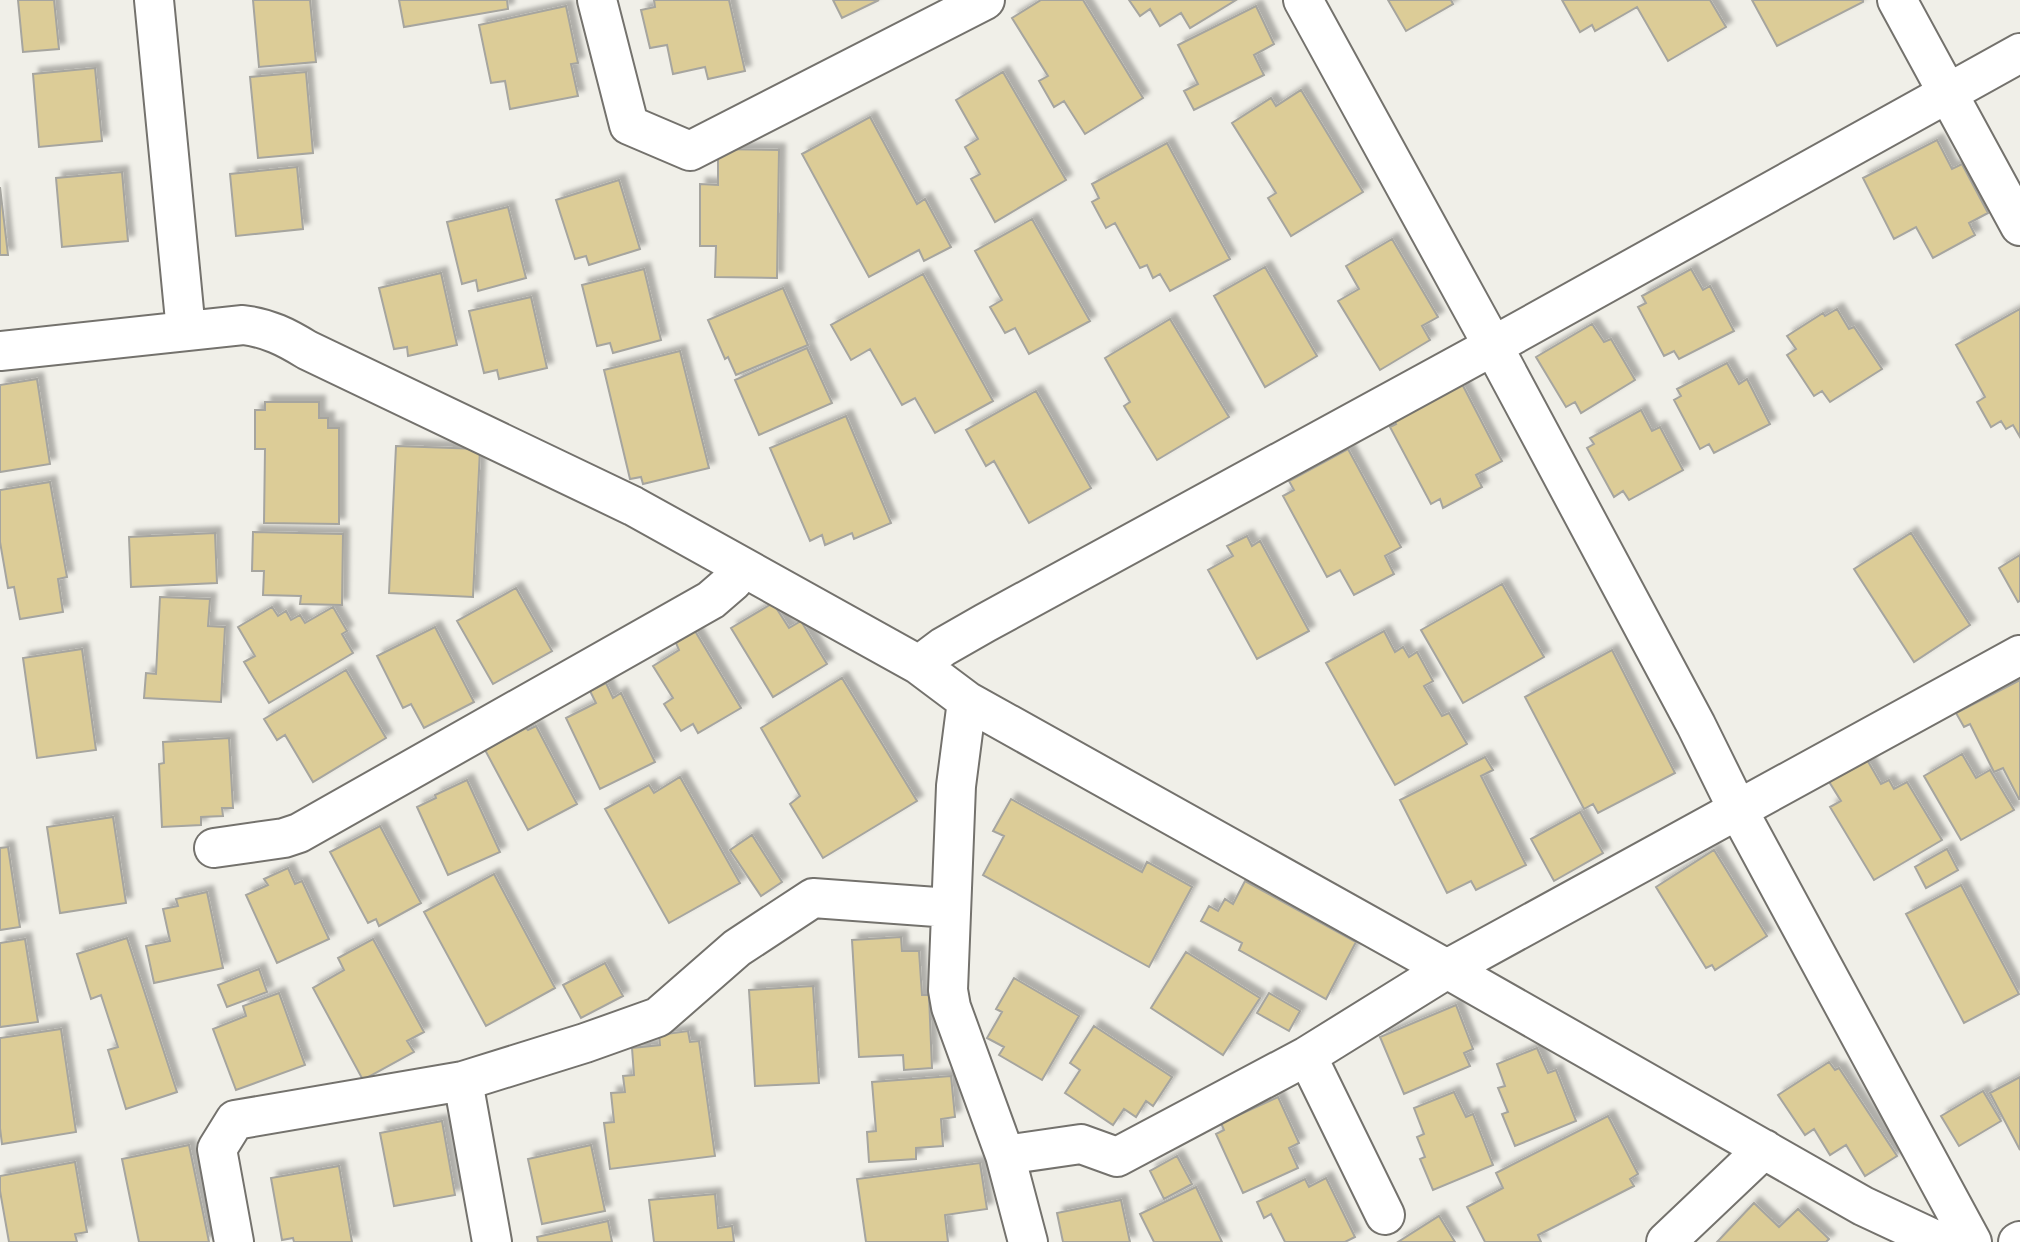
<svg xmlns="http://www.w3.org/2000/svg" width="2020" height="1242" font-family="'IBM Plex Sans',sans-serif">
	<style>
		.building { fill: #dccc97; stroke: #a6a59f; stroke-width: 2; filter: url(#shadow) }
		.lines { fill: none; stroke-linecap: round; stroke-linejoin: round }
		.minor-casing { stroke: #74726d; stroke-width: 42 }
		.minor { stroke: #fff; stroke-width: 38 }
	</style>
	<defs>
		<filter id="shadow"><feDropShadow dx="6" dy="-6" stdDeviation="2" flood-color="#0004"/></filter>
	</defs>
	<rect width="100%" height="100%" fill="#f0efe8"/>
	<path class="building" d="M 18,0 L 54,0 L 59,49 L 23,52 Z
		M 253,0 L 310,0 L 316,62 L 259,67 Z
		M 399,0 L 507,0 L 508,9 L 404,27 Z
		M 654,0 L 729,0 L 745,71 L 708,79 L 705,67 L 673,74 L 667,45 L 650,48 L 641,10 L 655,7 Z
		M 833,0 L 879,0 L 842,18 Z
		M 1041,0 L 1083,0 L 1143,98 L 1085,134 L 1064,101 L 1054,107 L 1039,81 L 1048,76 L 1012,18 Z
		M 1129,0 L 1236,0 L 1190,28 L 1181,13 L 1160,26 L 1150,9 L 1140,16 Z
		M 1388,0 L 1451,0 L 1453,4 L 1406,31 Z
		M 1562,0 L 1710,0 L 1726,27 L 1668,61 L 1637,7 L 1595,31 L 1592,25 L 1580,32 Z
		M 1752,0 L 1863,0 L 1863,2 L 1777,46 Z
		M 566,6 L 578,63 L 571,64 L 578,96 L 510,109 L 505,81 L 491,83 L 479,25 Z
		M 1256,6 L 1274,44 L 1254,55 L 1264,75 L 1194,110 L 1184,91 L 1198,84 L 1178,45 Z
		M 95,68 L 102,141 L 39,147 L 33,74 Z
		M 306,72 L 313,153 L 258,158 L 250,77 Z
		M 1003,72 L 1066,180 L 995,222 L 971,179 L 980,174 L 965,147 L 978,139 L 956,100 Z
		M 1301,90 L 1363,192 L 1291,236 L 1268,198 L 1276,193 L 1232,123 L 1271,98 L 1276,106 Z
		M 870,117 L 917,204 L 925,199 L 951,247 L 924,261 L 919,250 L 869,277 L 802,154 Z
		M 1937,140 L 1952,169 L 1962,164 L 1988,213 L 1969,223 L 1975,235 L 1933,258 L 1916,227 L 1894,239 L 1863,178 Z
		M 1167,143 L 1230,259 L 1170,291 L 1160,274 L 1153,278 L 1147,265 L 1140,268 L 1115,223 L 1106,228 L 1092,202 L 1099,198 L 1092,184 Z
		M 718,149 L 779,150 L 777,278 L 715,277 L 716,246 L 700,246 L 700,184 L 718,185 Z
		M 297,167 L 303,229 L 236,236 L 230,174 Z
		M 122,172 L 128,241 L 62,247 L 56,178 Z
		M 619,180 L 640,249 L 589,265 L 586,256 L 575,259 L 556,200 Z
		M 0,187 L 8,255 L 0,255 Z
		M 508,207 L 526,278 L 478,291 L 476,280 L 462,284 L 447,222 Z
		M 1032,219 L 1090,321 L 1029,354 L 1015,328 L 1005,333 L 990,307 L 1002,300 L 975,251 Z
		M 1392,239 L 1438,317 L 1422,326 L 1430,340 L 1380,370 L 1338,301 L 1359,289 L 1346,266 Z
		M 1265,267 L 1317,356 L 1265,387 L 1214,296 Z
		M 644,269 L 661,340 L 613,353 L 610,343 L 597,346 L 582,285 Z
		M 1691,269 L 1703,290 L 1710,286 L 1734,331 L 1679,359 L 1674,351 L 1664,356 L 1638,307 L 1646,303 L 1642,296 Z
		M 441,273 L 457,345 L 408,356 L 407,347 L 394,349 L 379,288 Z
		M 923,274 L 993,401 L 935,433 L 915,398 L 902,405 L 870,349 L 851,360 L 831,325 Z
		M 783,288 L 808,345 L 736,375 L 728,357 L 725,359 L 708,320 Z
		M 531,297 L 547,368 L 499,379 L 497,370 L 484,373 L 469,311 Z
		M 1837,309 L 1849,329 L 1854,327 L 1882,369 L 1830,402 L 1822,391 L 1814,396 L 1787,355 L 1796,349 L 1787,336 L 1823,313 L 1825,316 Z
		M 2020,309 L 2020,437 L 2013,425 L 2006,429 L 2001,421 L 1991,427 L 1977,402 L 1985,397 L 1956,345 Z
		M 1170,319 L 1229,417 L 1157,460 L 1124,406 L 1130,402 L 1105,358 Z
		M 1592,324 L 1604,342 L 1611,339 L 1635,380 L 1581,413 L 1575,402 L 1566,407 L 1536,357 Z
		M 807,348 L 832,403 L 759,435 L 735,380 Z
		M 680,351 L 709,468 L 643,484 L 641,477 L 630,479 L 604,370 Z
		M 1727,363 L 1739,384 L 1747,379 L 1770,424 L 1714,453 L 1709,444 L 1700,449 L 1674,400 L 1681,396 L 1677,389 Z
		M 37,379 L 50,464 L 0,472 L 0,385 Z
		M 1461,382 L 1502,461 L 1476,475 L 1482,487 L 1443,508 L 1440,499 L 1431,504 L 1390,427 L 1396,424 L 1392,417 Z
		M 1036,391 L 1091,488 L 1029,523 L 994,461 L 986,466 L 966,430 Z
		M 265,402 L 319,402 L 319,418 L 328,418 L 328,428 L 339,428 L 339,524 L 264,523 L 265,449 L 255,449 L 255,410 L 265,410 Z
		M 1641,410 L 1652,431 L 1660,427 L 1683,470 L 1629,500 L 1623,491 L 1614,497 L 1587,448 L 1594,444 L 1590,438 Z
		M 846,416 L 891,523 L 854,539 L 852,533 L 825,545 L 822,535 L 810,541 L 770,448 Z
		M 396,446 L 480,449 L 473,597 L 389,593 Z
		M 1348,449 L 1401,547 L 1385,556 L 1394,574 L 1354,595 L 1340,570 L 1327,577 L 1283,496 L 1294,490 L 1289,481 Z
		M 50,482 L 67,577 L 58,579 L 63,612 L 20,619 L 14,587 L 8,588 L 0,542 L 0,490 Z
		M 253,532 L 343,534 L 342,605 L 300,604 L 301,596 L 263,595 L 264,571 L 252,571 Z
		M 215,533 L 217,583 L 131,587 L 129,537 Z
		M 1911,533 L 1970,625 L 1914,662 L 1854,569 Z
		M 1247,536 L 1252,546 L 1260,541 L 1309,631 L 1257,659 L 1208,570 L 1233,556 L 1227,546 Z
		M 2020,555 L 2020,601 L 2018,602 L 1999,568 Z
		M 1502,584 L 1544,657 L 1463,703 L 1421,630 Z
		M 516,588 L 552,651 L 493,684 L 457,621 Z
		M 160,597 L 210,599 L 208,626 L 225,627 L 221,702 L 144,698 L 146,673 L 156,674 Z
		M 773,603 L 789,628 L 801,621 L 827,664 L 773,697 L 731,628 Z
		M 272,607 L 278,616 L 286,611 L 291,620 L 300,615 L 305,623 L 333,607 L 347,631 L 342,634 L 353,653 L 269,703 L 244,662 L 255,656 L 238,627 Z
		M 435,627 L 474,702 L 424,728 L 411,704 L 403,708 L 377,656 Z
		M 695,631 L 741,708 L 698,733 L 693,724 L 681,731 L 664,704 L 673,698 L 653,666 L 679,650 L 676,643 Z
		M 1384,631 L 1395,652 L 1403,647 L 1409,657 L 1417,652 L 1433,681 L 1424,686 L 1442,716 L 1449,713 L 1467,744 L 1395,785 L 1326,663 Z
		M 82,649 L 96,750 L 37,758 L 23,658 Z
		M 1612,650 L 1675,773 L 1598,813 L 1593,804 L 1584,809 L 1525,697 Z
		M 346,670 L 386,738 L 313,782 L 285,735 L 277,740 L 264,719 Z
		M 842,678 L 917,801 L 823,858 L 790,804 L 800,796 L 761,728 Z
		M 2020,680 L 2020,799 L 2019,799 L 2003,768 L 1994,772 L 1970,724 L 1964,727 L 1956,713 Z
		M 606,683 L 613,698 L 621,693 L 655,762 L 600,789 L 566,718 L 596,703 L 590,691 Z
		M 536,726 L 577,804 L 528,830 L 485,750 L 526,728 L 528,730 Z
		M 229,738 L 233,808 L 222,808 L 223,816 L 201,817 L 201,825 L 162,827 L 159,764 L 164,763 L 163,742 Z
		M 1962,754 L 1976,778 L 1990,770 L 2014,810 L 1961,840 L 1924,776 Z
		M 1485,757 L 1493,770 L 1481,776 L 1526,865 L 1476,890 L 1471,881 L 1447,893 L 1400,800 Z
		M 1866,758 L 1881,784 L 1889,780 L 1894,789 L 1907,782 L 1942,840 L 1874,880 L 1830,807 L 1841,801 L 1828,780 Z
		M 680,777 L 740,883 L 669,923 L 605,809 L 649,785 L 654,793 Z
		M 467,780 L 500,852 L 448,875 L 417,807 L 436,798 L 435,795 Z
		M 1011,799 L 1142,872 L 1147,862 L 1192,887 L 1149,967 L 983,875 L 1004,836 L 993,831 Z
		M 1580,812 L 1603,853 L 1554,881 L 1531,839 Z
		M 113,817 L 126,903 L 60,913 L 47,827 Z
		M 380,826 L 421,903 L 379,926 L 376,919 L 368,923 L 330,852 Z
		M 752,835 L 782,882 L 761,896 L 730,850 Z
		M 8,847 L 20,927 L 0,930 L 0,848 Z
		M 1947,849 L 1958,870 L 1926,888 L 1915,867 Z
		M 1714,850 L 1767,936 L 1715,970 L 1712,965 L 1706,968 L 1656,887 Z
		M 288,868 L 295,884 L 302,881 L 329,939 L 277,963 L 246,895 L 268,885 L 264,879 Z
		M 494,874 L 555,988 L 486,1026 L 424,912 Z
		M 1245,881 L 1356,942 L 1326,999 L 1239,950 L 1242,943 L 1201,921 L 1209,906 L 1218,911 L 1225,899 L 1233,904 Z
		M 1961,885 L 2019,994 L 1964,1023 L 1906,914 Z
		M 207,892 L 223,968 L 154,983 L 146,946 L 170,941 L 163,909 L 178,906 L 176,899 Z
		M 901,937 L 902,951 L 919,951 L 922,995 L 929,995 L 932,1068 L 904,1070 L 903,1055 L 859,1057 L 852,940 Z
		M 127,938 L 177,1092 L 126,1109 L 108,1050 L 118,1047 L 101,995 L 91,999 L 77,954 Z
		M 25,939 L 38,1022 L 0,1027 L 0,943 Z
		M 373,939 L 424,1032 L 407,1041 L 414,1052 L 363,1080 L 313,988 L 344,970 L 338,958 Z
		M 1186,952 L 1260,998 L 1223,1055 L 1151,1008 Z
		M 605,963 L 623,996 L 581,1018 L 563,985 Z
		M 259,969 L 267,992 L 227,1007 L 218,985 Z
		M 1014,978 L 1079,1016 L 1042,1080 L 999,1055 L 1004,1047 L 987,1038 L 1002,1012 L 996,1009 Z
		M 813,986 L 819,1083 L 755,1086 L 749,990 Z
		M 279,993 L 305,1065 L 236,1090 L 213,1029 L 246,1016 L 243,1006 Z
		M 1269,993 L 1300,1011 L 1289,1031 L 1257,1013 Z
		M 1456,1005 L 1473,1049 L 1464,1053 L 1470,1066 L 1404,1094 L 1380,1037 Z
		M 1094,1026 L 1172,1077 L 1153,1106 L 1146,1101 L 1136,1117 L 1124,1109 L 1113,1125 L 1065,1093 L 1080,1070 L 1070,1063 Z
		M 61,1029 L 76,1132 L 2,1144 L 0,1128 L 0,1038 Z
		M 688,1031 L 690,1042 L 699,1041 L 715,1156 L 610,1169 L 604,1123 L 614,1122 L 611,1093 L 625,1092 L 623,1076 L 634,1075 L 632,1048 L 660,1045 L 659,1035 Z
		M 1537,1048 L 1548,1073 L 1556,1070 L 1576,1121 L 1515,1146 L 1502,1114 L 1508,1112 L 1498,1088 L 1505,1086 L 1497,1064 Z
		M 1829,1062 L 1835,1070 L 1839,1068 L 1897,1156 L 1865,1176 L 1846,1145 L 1830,1155 L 1814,1129 L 1805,1135 L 1778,1095 Z
		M 951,1076 L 955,1117 L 941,1119 L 943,1146 L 916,1148 L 916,1159 L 869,1162 L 867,1132 L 876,1131 L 872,1082 Z
		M 2020,1077 L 2020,1150 L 1990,1093 Z
		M 1983,1091 L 2001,1121 L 1959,1146 L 1941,1116 Z
		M 1454,1092 L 1466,1117 L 1473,1114 L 1493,1165 L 1433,1190 L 1420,1159 L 1425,1157 L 1417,1137 L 1424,1134 L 1414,1108 Z
		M 1278,1097 L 1299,1143 L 1289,1148 L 1298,1168 L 1243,1193 L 1216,1134 L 1224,1130 L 1221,1123 Z
		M 1608,1116 L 1638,1174 L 1630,1179 L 1634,1186 L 1538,1235 L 1541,1242 L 1485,1242 L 1467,1207 L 1503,1188 L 1496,1173 Z
		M 442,1121 L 455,1195 L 394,1206 L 380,1133 Z
		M 189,1145 L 209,1242 L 139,1242 L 122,1159 Z
		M 591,1145 L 605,1211 L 542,1224 L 528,1159 Z
		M 1177,1156 L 1192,1184 L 1164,1199 L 1150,1171 Z
		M 75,1162 L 87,1232 L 75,1234 L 77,1242 L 9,1242 L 0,1191 L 0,1176 Z
		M 980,1163 L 987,1209 L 945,1215 L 948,1242 L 866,1242 L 857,1179 Z
		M 339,1166 L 352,1242 L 294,1242 L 293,1238 L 282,1240 L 271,1178 Z
		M 1326,1178 L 1355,1237 L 1345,1242 L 1285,1242 L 1271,1214 L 1264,1218 L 1257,1202 L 1305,1179 L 1309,1187 Z
		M 1196,1187 L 1222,1242 L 1154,1242 L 1140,1214 Z
		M 715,1194 L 718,1228 L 732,1226 L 734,1242 L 654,1242 L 649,1200 Z
		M 1121,1200 L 1130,1242 L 1063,1242 L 1057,1213 Z
		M 1754,1203 L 1779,1227 L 1798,1209 L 1829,1239 L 1826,1242 L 1717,1242 Z
		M 1439,1216 L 1455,1242 L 1398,1242 Z
		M 608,1221 L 612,1242 L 538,1242 L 537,1237 Z"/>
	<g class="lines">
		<defs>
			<path id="minor" d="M 154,0 L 186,331
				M 597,0 L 629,125 L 690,151 L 985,0
				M 1303,0 L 1493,346 L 1696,725 L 1738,810 L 1972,1242
				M 1897,0 L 2020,226
				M 0,351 L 243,325 C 268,328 286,337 307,350 L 633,506 L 919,665 L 967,701 L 1447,969 L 1863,1206 L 1940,1242
				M 919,665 L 943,647 L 985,623 L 1493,346 L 2020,53
				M 967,701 L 956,786 L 948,990 L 951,1007 L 1005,1155 L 1028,1242
				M 214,848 L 284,838 L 299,833 L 711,600 L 733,581 L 744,568
				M 1307,1056 L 1385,1215
				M 463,1081 L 492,1242
				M 1005,1155 L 1081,1144 L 1117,1157 L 1307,1056 L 1447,969 L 2020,655
				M 234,1242 L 217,1149 L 235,1120 L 463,1081 L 585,1043 L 658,1017 L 737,948 L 813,898 L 950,908
				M 1666,1242 L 1764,1149
				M 2018,1242 L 2020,1241"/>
		</defs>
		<use href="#minor" class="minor-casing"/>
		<use href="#minor" class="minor"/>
	</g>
</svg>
